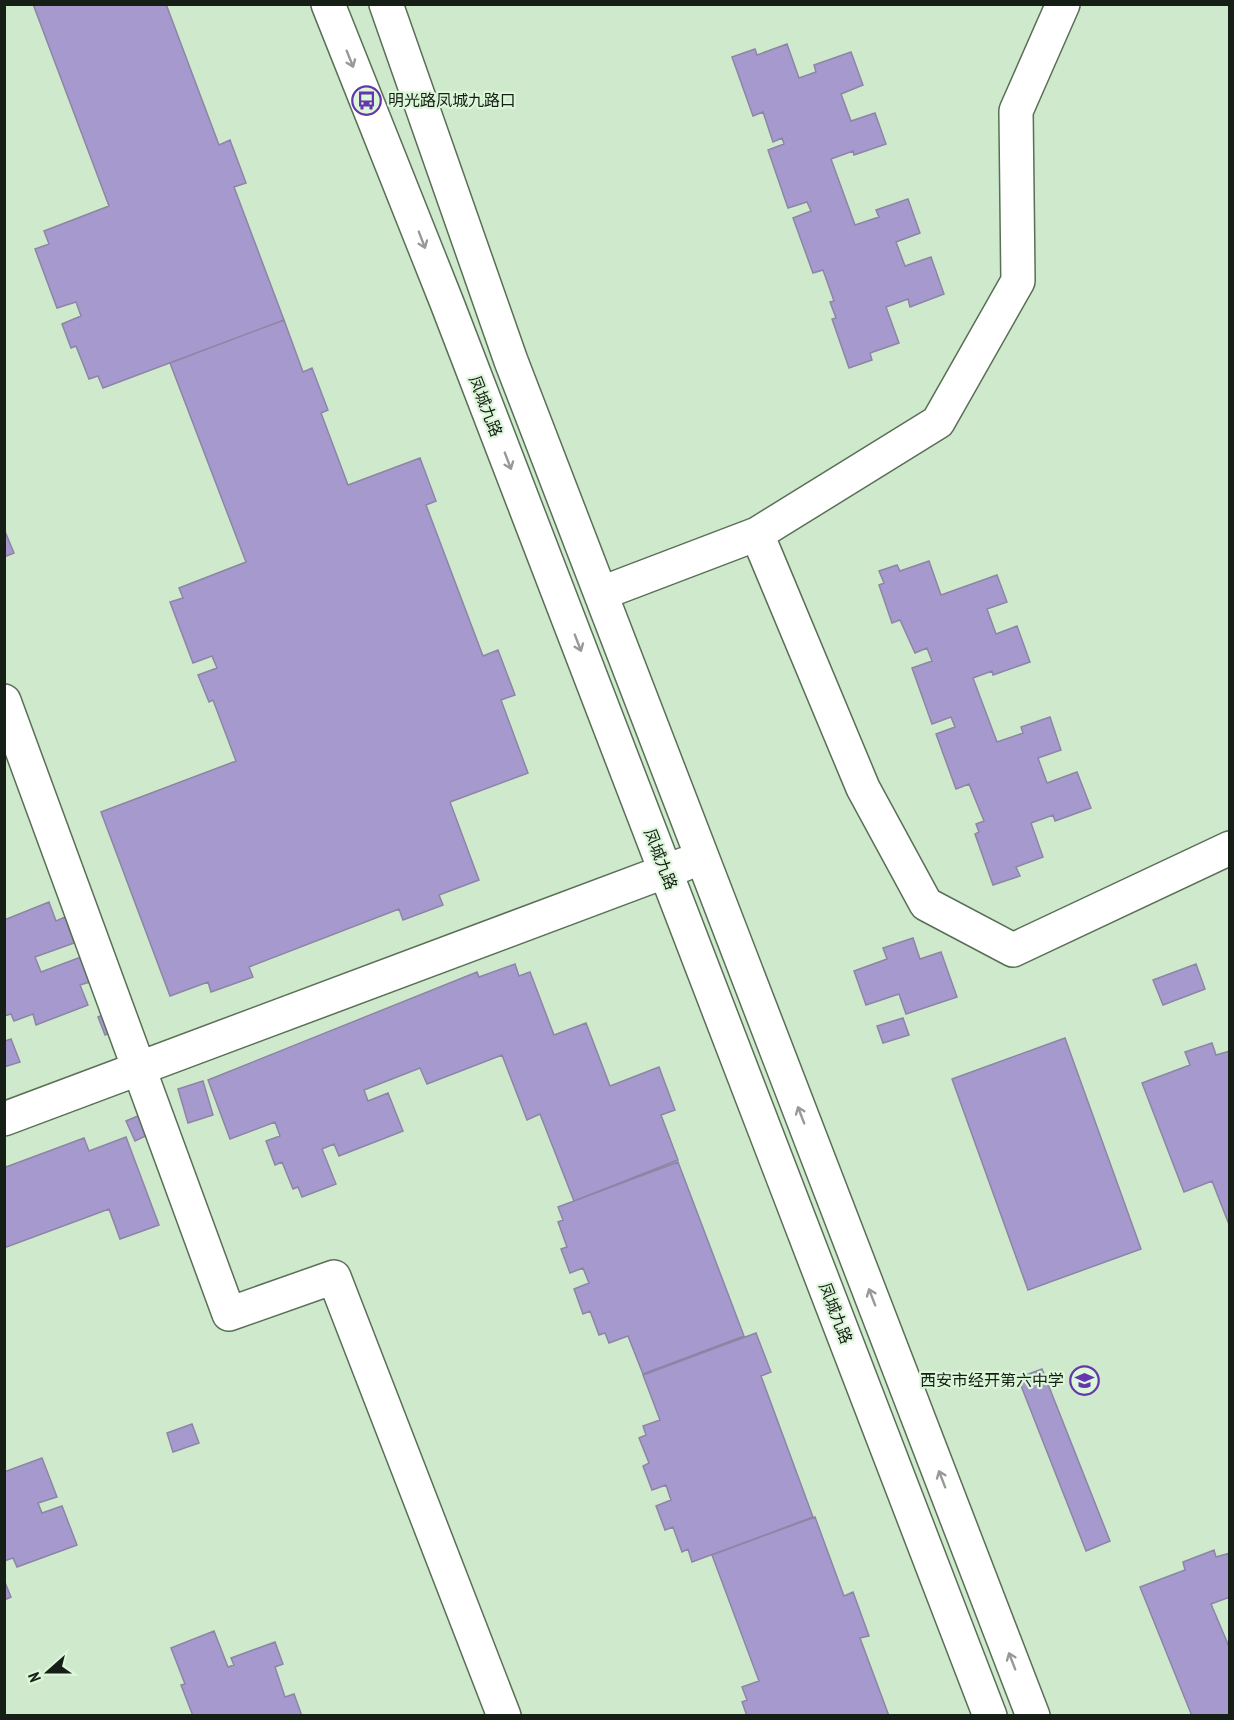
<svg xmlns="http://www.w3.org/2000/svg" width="1234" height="1720" font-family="'PT Sans Narrow','Noto Sans SC',sans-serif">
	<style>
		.building { fill: #a699ce; stroke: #8d85a5; stroke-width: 1.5 }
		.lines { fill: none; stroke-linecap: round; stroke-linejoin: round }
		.minor-casing { stroke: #596f56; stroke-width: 36 }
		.minor { stroke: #fff; stroke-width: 33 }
		.oneway { stroke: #969a96 }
		.labels { text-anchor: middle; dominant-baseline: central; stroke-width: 4.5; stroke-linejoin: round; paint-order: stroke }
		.poi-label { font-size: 16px; fill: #161f15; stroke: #dcf6d9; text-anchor: start }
		.street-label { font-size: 16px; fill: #161f15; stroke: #dcf6d9 }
	</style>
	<rect width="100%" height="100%" fill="#cfe9cc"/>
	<path class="building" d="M 33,4 L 166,4 L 219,145 L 230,140 L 246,183 L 234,187 L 284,320 L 103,388 L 98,376 L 89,379 L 76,346 L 71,348 L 62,324 L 81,316 L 76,302 L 57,308 L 35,249 L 49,244 L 44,231 L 109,206 Z
		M 787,44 L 799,78 L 816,72 L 814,65 L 851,52 L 863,85 L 841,94 L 851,121 L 875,113 L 886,144 L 854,155 L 853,151 L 831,159 L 855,225 L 879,217 L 876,210 L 908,199 L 920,233 L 896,242 L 905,266 L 931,257 L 944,294 L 910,307 L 908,299 L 886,307 L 899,343 L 870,353 L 872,360 L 849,368 L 832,319 L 836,318 L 830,302 L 834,301 L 823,270 L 813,273 L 793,218 L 811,211 L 807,202 L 788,208 L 768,150 L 784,144 L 782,138 L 773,142 L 763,112 L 753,116 L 732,57 L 755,49 L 757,55 Z
		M 284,320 L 303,372 L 312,368 L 328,410 L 321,413 L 348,485 L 420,458 L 436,501 L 426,505 L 483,656 L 498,650 L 515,695 L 501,700 L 528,773 L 450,802 L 479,880 L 439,895 L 443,905 L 403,920 L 399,909 L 249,967 L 253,977 L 211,992 L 208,982 L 170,996 L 101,812 L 236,761 L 213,700 L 209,702 L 198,675 L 217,668 L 212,656 L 193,663 L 170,602 L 183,598 L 179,588 L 246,562 L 170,363 Z
		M 4,529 L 14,553 L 4,557 Z
		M 929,561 L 941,595 L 997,575 L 1007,602 L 987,609 L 996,634 L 1017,626 L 1030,662 L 993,675 L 992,671 L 973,678 L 997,742 L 1023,733 L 1021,727 L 1050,717 L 1061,750 L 1038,758 L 1047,783 L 1077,772 L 1091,808 L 1055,821 L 1053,815 L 1031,823 L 1043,857 L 1016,867 L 1020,876 L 993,885 L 975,834 L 979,832 L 976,824 L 984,821 L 969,784 L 956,789 L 936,734 L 955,727 L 951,717 L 932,724 L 912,668 L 932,661 L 927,648 L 915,653 L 900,620 L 892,623 L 879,585 L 884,583 L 879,571 L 897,565 L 900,571 Z
		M 49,902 L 56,921 L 65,917 L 74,943 L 35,957 L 41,972 L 81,957 L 90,982 L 80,985 L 88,1005 L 36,1025 L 33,1014 L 14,1021 L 11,1014 L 4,1016 L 4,920 Z
		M 913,938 L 920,959 L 941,952 L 957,997 L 906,1014 L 899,994 L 866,1005 L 854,971 L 887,959 L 883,948 Z
		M 515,964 L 519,976 L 530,972 L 554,1035 L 586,1023 L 610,1086 L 659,1067 L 675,1110 L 661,1115 L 678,1160 L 574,1201 L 540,1114 L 527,1120 L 502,1055 L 427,1084 L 420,1068 L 364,1090 L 368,1101 L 388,1093 L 403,1131 L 339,1156 L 334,1144 L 322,1149 L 336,1184 L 302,1197 L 298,1187 L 293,1189 L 282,1162 L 275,1165 L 266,1141 L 280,1136 L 275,1122 L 230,1139 L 208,1080 L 477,972 L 479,977 Z
		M 1196,964 L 1205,989 L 1163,1005 L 1153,980 Z
		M 119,1009 L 126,1027 L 105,1035 L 98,1017 Z
		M 903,1018 L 909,1035 L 883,1043 L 877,1026 Z
		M 1065,1038 L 1141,1249 L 1028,1290 L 952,1079 Z
		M 4,1039 L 5,1041 L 11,1039 L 20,1062 L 4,1067 Z
		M 1212,1043 L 1216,1055 L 1230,1051 L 1230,1227 L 1212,1181 L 1184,1192 L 1142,1083 L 1190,1065 L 1185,1052 Z
		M 203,1081 L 213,1115 L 188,1123 L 178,1089 Z
		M 145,1113 L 154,1132 L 135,1141 L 126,1121 Z
		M 126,1137 L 159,1225 L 120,1239 L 109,1209 L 4,1248 L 4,1163 L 6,1167 L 84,1138 L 89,1151 Z
		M 678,1162 L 744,1336 L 643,1374 L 628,1336 L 609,1343 L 605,1333 L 599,1335 L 590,1311 L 583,1314 L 574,1289 L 589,1283 L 583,1268 L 570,1273 L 561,1249 L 567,1247 L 558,1222 L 563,1220 L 558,1207 Z
		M 756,1333 L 771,1372 L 761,1376 L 813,1517 L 692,1562 L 688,1549 L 682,1552 L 673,1527 L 665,1530 L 656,1506 L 671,1500 L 666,1485 L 652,1490 L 643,1466 L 649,1463 L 639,1438 L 646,1435 L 643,1426 L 660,1420 L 643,1375 Z
		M 1042,1369 L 1110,1541 L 1086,1551 L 1018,1378 Z
		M 192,1424 L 199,1443 L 173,1452 L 167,1433 Z
		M 42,1458 L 57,1497 L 38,1503 L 42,1513 L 62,1506 L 77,1545 L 17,1567 L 13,1558 L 4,1561 L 4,1472 Z
		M 815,1517 L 844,1596 L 853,1592 L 869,1636 L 860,1638 L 889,1716 L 747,1716 L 742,1702 L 747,1700 L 742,1687 L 759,1681 L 712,1555 Z
		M 1214,1550 L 1216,1557 L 1230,1553 L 1230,1597 L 1211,1604 L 1230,1649 L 1230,1716 L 1192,1716 L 1140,1587 L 1185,1570 L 1183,1562 Z
		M 4,1580 L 11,1597 L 4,1600 Z
		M 214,1631 L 228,1667 L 234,1665 L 231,1658 L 275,1642 L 283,1664 L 275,1667 L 285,1697 L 294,1694 L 302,1716 L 193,1716 L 181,1685 L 185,1684 L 171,1648 Z"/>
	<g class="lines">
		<defs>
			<path id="minor" d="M 328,4 L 447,303 L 990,1716
				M 386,4 L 511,361 L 1033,1716
				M 757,534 L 938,422 L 1018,281 L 1016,111 L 1063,4
				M 602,593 L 757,534 L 863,788 L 926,904 L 1013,950 L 1230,848
				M 4,701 L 229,1314 L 334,1277 L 504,1716
				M 4,1119 L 685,864"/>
		</defs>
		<use href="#minor" class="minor-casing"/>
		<use href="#minor" class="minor"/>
	</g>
	<defs><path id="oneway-shaft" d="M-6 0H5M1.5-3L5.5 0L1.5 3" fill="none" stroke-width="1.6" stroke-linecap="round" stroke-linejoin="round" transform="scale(1.5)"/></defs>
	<g class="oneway">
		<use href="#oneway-shaft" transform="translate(350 59) rotate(68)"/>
		<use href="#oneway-shaft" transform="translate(422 240) rotate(69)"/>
		<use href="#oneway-shaft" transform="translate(508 461) rotate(69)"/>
		<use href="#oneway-shaft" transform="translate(578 643) rotate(69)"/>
		<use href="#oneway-shaft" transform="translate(801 1115) rotate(-111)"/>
		<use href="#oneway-shaft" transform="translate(872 1297) rotate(-111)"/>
		<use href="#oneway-shaft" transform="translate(942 1479) rotate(-111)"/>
		<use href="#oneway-shaft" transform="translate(1012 1661) rotate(-111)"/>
	</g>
	<defs>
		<symbol id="bus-ring" viewBox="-11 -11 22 22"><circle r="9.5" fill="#dcf6d9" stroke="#6537af" stroke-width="1.5"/><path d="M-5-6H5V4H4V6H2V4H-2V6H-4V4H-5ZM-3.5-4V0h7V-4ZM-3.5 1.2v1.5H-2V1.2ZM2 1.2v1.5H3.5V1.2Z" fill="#6537af"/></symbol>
		<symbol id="school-ring" viewBox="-11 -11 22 22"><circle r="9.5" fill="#dcf6d9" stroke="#6537af" stroke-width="1.5"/><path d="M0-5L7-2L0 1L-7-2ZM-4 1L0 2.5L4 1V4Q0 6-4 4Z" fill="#6537af"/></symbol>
	</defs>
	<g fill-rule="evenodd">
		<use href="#bus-ring" x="350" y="84" width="33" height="33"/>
		<use href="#school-ring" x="1068" y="1364" width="33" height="33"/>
	</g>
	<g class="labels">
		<g class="poi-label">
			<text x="388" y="100">明光路凤城九路口</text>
			<text x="1064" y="1380" text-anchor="end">西安市经开第六中学</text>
		</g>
		<g class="street-label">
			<text transform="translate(486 406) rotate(69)">凤城九路</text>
			<text transform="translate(661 859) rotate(69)">凤城九路</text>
			<text transform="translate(836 1313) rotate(69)">凤城九路</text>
		</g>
	</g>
	<rect width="1234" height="1720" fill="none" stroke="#161f15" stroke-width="12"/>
	<g transform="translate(48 1672) rotate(249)" stroke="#dcf6d9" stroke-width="4.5" paint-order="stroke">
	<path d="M0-4.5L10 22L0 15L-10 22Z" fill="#161f15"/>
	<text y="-9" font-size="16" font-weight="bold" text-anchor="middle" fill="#161f15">N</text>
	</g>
</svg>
